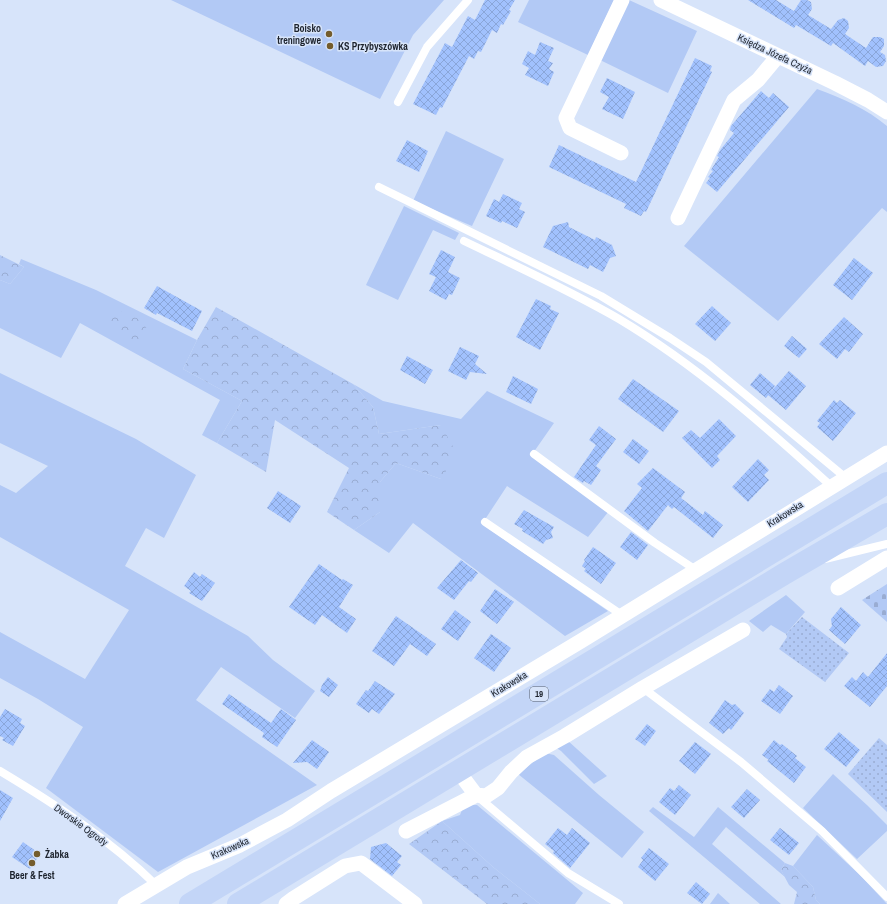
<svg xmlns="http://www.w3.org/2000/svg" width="887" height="904" font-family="'Archivo Narrow',sans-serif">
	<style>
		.grass { fill: #b2c9f5 }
		.forest { fill: url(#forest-crowns) }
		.cemetery { fill: url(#cemetery-stones) }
		.park { fill: url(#park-dots) }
		.building { fill: url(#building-cross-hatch) }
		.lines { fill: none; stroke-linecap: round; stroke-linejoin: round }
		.lane { stroke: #fff; stroke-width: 8 }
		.street { stroke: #fff; stroke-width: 15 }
		.primary { stroke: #c3d5f7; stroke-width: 22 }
		.poi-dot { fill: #745c2c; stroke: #d7e4fa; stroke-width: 1.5 }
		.labels { text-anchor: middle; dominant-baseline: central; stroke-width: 3; stroke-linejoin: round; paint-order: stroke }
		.shield { fill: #d7e4fa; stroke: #555d6a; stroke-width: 1 }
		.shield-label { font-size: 9px; font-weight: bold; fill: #1d232d }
		.poi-label { font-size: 10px; font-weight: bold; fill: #1d232d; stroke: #d7e4fa; text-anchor: start }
		.street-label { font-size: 10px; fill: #1d232d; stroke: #d7e4fa }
	</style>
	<defs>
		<pattern id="forest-crowns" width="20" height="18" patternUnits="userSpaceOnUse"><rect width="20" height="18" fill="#b2c9f5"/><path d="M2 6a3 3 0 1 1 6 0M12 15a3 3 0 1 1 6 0" fill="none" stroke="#99acd2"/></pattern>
		<pattern id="cemetery-stones" width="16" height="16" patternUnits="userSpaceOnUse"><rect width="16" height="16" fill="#b2c9f5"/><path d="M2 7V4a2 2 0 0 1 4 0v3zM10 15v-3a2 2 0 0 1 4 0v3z" fill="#99acd2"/></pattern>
		<pattern id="park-dots" width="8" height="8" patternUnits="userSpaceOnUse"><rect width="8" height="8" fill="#b2c9f5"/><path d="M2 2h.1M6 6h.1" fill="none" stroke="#99acd2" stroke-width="1.8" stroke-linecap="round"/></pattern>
		<pattern id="building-cross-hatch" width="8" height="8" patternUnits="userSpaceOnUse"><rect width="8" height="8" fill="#a1c1fd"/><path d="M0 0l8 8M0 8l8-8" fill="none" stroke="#8aa6d9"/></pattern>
	</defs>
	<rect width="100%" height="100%" fill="#d7e4fa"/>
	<path class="grass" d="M 171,0 L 444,0 L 413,35 L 380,99 Z
		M 529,0 L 614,0 L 588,55 L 518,22 Z
		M 629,0 L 697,31 L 668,93 L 600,60 Z
		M 817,89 C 842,98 867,109 887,126 L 887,212 L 882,208 L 778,321 L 684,246 Z
		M 446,131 L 504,159 L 472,226 L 413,201 Z
		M 404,206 L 459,233 L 455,240 L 433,230 L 398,300 L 366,285 Z
		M 21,259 L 96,290 L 197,340 L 183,369 L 242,401 L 217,443 L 202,435 L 220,400 L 80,323 L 61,358 L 0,328 L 0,280 L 10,284 L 24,267 L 19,264 Z
		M 0,373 L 136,439 L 196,475 L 164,538 L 146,528 L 125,566 L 248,636 L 273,660 L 315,691 L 295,718 L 221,667 L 196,700 L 317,785 L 158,872 L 46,788 L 83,727 L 38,699 L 0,678 L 0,632 L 85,679 L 129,610 L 0,537 L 0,485 L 16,493 L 48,466 L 0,443 Z
		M 353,384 L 383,401 L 461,419 L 487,391 L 554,423 L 531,456 L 609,511 L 588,537 L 507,486 L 482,524 L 608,611 L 565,636 L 413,523 L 389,553 L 354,530 L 380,512 L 380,482 L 396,463 L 441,479 L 441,425 L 379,434 L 373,407 Z
		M 786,595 L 805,612 L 786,634 L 771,625 L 763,632 L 749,621 Z
		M 567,740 L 607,776 L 594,784 L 561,751 L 555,747 Z
		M 545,753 L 554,755 L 599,795 L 644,832 L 622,858 L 518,774 Z
		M 833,774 L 868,806 L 887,825 L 887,831 L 857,859 L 803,808 Z
		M 470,805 L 477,805 L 583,893 L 575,904 L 540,904 L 493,867 L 442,821 L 460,815 L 462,810 Z
		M 653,807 L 694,837 L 718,807 L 785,863 L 781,870 L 785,877 L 726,827 L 712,844 L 781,904 L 760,904 L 649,811 Z
		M 817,835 L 862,877 L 887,904 L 820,904 L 816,900 L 813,887 L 793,866 Z
		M 718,893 L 730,904 L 710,904 Z"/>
	<path class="forest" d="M 0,255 L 24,267 L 10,284 L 0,280 Z
		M 216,307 L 353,384 L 373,407 L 379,434 L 441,425 L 457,454 L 441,479 L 396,463 L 380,482 L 380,512 L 354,530 L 327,512 L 349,468 L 275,420 L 266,472 L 217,443 L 242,401 L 183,369 L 197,340 Z
		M 115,309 L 141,320 L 147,329 L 142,338 L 133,342 L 106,326 Z
		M 442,821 L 493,867 L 540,904 L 487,904 L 409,844 Z
		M 785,863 L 793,866 L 813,887 L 816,900 L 820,904 L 794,904 L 797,892 L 789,885 L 781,870 Z"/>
	<path class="cemetery" d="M 887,584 L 887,622 L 862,600 Z"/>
	<path class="park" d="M 802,617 L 849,653 L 825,682 L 779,649 L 787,637 L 786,634 Z
		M 879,738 L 887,745 L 887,812 L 848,774 Z"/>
	<path class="building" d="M 485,0 L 515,0 L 509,10 L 511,11 L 503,25 L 501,24 L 497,33 L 492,30 L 481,52 L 478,51 L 474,59 L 469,56 L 442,108 L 440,107 L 436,115 L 413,104 L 445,43 L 452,47 L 468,16 L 475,20 Z
		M 748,0 L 776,0 L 794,11 L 801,0 L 807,0 L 811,2 L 812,9 L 808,15 L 831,29 L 838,20 L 844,18 L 848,21 L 849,28 L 845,34 L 866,48 L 873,37 L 880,37 L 884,39 L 884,46 L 880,52 L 885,55 L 886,61 L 883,66 L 876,67 L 868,61 L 865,66 L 833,43 L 831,46 L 796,25 L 794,28 Z
		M 540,42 L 554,48 L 548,61 L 553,63 L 549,69 L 554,72 L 548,86 L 525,75 L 529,68 L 522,64 L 528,51 L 535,55 Z
		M 695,58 L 712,66 L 710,71 L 712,72 L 646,212 L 644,211 L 641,216 L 624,208 L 626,204 L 549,167 L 559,145 L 636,182 Z
		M 607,78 L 635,92 L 623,119 L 602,109 L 609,97 L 600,92 Z
		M 761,91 L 769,98 L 773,93 L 789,107 L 717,192 L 706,183 L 710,178 L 708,177 L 713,171 L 711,170 L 719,157 L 717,156 L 721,149 L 734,133 L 730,130 L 731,126 Z
		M 407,140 L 428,151 L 419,172 L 396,161 Z
		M 503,194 L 522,203 L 519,209 L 525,212 L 517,228 L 502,221 L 501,223 L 486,216 L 494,199 L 499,202 Z
		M 568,222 L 569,227 L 595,240 L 596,237 L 612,245 L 616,256 L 610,258 L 603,272 L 590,265 L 588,269 L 543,247 L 553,226 Z
		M 441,250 L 455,257 L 448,272 L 460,278 L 452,295 L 449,294 L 446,300 L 429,291 L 436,277 L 429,274 Z
		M 854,258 L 873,273 L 852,300 L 833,285 Z
		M 157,286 L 202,311 L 192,331 L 157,313 L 156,315 L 144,308 Z
		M 536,299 L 551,306 L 550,309 L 559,313 L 540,350 L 516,337 Z
		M 712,306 L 731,323 L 715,341 L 695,324 Z
		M 844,317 L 863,334 L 849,352 L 845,349 L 837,359 L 819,344 Z
		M 792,336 L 807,349 L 799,358 L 784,346 Z
		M 460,347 L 479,356 L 475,364 L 487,374 L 470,372 L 466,380 L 448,371 Z
		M 407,356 L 433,370 L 425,384 L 400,370 Z
		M 789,371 L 806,386 L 786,410 L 768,395 Z
		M 760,373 L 775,386 L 766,398 L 750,385 Z
		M 513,376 L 538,389 L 531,404 L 506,392 Z
		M 633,379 L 679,411 L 663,432 L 618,399 Z
		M 834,400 L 837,403 L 840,400 L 856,413 L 833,441 L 817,427 L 820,423 L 817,421 Z
		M 719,419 L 736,436 L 717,456 L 720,460 L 712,468 L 682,438 L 691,430 L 700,438 Z
		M 599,426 L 616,439 L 596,466 L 601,470 L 591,485 L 584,481 L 583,483 L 574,477 L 596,445 L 589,440 Z
		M 633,439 L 649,451 L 639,464 L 623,452 Z
		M 758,459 L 769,470 L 764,475 L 769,480 L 748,502 L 732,487 Z
		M 653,468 L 685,492 L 681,498 L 703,515 L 705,511 L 723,525 L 713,538 L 674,507 L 672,509 L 668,505 L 648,531 L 624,511 L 642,488 L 637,484 Z
		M 278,491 L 301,506 L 290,523 L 267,508 Z
		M 524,510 L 554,527 L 551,532 L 553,538 L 546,540 L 543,544 L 522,531 L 523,529 L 514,524 Z
		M 631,532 L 648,545 L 637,560 L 620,547 Z
		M 593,547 L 616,563 L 601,584 L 584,571 L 586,569 L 582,566 L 585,561 L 584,560 Z
		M 461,560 L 478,573 L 471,582 L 469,581 L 454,600 L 437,588 Z
		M 319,564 L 342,580 L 343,579 L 353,585 L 339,607 L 356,619 L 347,633 L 322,615 L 315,625 L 289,607 Z
		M 194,572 L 200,577 L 202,574 L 215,583 L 202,601 L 189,593 L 191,591 L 184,586 Z
		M 495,589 L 514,602 L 497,624 L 480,611 Z
		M 841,607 L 861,625 L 845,644 L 829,630 L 832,626 L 831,619 Z
		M 455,610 L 471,622 L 458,641 L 441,629 Z
		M 396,616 L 436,644 L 427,656 L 410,644 L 394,666 L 372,651 Z
		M 491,634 L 511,648 L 494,672 L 474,658 Z
		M 887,653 L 887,686 L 870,707 L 844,686 L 852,677 L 856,681 L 863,672 L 868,677 Z
		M 328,677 L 338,685 L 329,697 L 320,691 L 322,685 Z
		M 375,681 L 395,694 L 379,714 L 372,709 L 369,713 L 356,704 L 366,690 L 368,691 Z
		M 779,685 L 793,696 L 780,714 L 761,701 L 770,689 L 774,692 Z
		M 229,694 L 271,723 L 281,709 L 296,720 L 277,747 L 262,737 L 264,733 L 222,704 Z
		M 725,700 L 732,705 L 735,704 L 744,713 L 731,730 L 729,728 L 723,734 L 709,723 Z
		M 5,709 L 22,719 L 20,723 L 25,726 L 13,746 L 2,740 L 4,738 L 0,736 L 0,717 Z
		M 647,724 L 656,731 L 645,746 L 635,739 Z
		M 839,732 L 860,750 L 846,767 L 824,749 Z
		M 312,740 L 329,752 L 317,769 L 307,762 L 293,763 Z
		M 774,740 L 780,745 L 782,744 L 797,756 L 795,758 L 806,767 L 794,783 L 767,761 L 769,760 L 762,755 Z
		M 695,742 L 711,754 L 695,774 L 679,761 Z
		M 679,785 L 691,795 L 675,815 L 659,802 L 670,788 L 674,791 Z
		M 747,789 L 760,800 L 744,818 L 731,807 Z
		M 0,790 L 13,798 L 0,821 Z
		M 558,828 L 567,835 L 572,828 L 590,843 L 570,868 L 553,853 L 554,851 L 545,844 Z
		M 780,828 L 799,843 L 789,855 L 770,840 Z
		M 23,842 L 40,854 L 30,869 L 12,857 Z
		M 386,843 L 402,856 L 397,862 L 401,865 L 392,876 L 370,859 L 371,847 Z
		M 649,848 L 669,864 L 655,881 L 638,867 L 643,860 L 641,858 Z
		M 696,882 L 710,894 L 702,904 L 687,893 Z"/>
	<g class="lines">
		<path class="lane" d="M 398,102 L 427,47 L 468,0
			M 379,187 L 601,296 L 670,338 L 706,362 L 846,478
			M 464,241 C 516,266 569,290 619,319 C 696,365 764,425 831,486
			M 534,454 L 655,543 L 696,570
			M 485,522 L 622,615
			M 825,559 L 887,544
			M 643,688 L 741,762 L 822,831 L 887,897
			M 0,771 C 55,804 110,840 156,885
			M 477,796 L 568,873 L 619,904"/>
		<path class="street" d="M 661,0 L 835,83 L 868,100 L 887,112
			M 621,153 L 570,128 L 566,118 L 622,0
			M 678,218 L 734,100 L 758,80 L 778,56
			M 838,588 L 887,558
			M 458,771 L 476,795 L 486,796 L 498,788 L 511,772 L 527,757 L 565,736 L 643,688 L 743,630
			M 406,831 L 476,795
			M 125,904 L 187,867 L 240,845 L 287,820 L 331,791 L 581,641 L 887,453
			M 286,904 L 294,898 L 345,866 L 361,863 L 415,904"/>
		<path class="primary" d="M 190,904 L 887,483
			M 238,904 L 784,574 L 887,514"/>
	</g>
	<g class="poi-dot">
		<circle cx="329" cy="34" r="4"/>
		<circle cx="330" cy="46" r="4"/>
		<circle cx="37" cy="854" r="4"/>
		<circle cx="32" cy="863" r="4"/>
	</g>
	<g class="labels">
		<rect class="shield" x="530" y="687" width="18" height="14" rx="3"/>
		<g class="shield-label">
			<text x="539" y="694">19</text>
		</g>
		<g class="poi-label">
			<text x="321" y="28" text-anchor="end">Boisko<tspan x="321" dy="12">treningowe</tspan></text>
			<text x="338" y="46">KS Przybyszówka</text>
			<text x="45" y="854">Żabka</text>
			<text x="32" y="875" text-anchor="middle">Beer &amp; Fest</text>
		</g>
		<g class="street-label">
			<text transform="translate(775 54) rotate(25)">Księdza Józefa Czyża</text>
			<text transform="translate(785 514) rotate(-32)">Krakowska</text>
			<text transform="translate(509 684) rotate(-31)">Krakowska</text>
			<text transform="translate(81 825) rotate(36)">Dworskie Ogrody</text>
			<text transform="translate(230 848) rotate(-24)">Krakowska</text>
		</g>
	</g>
</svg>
